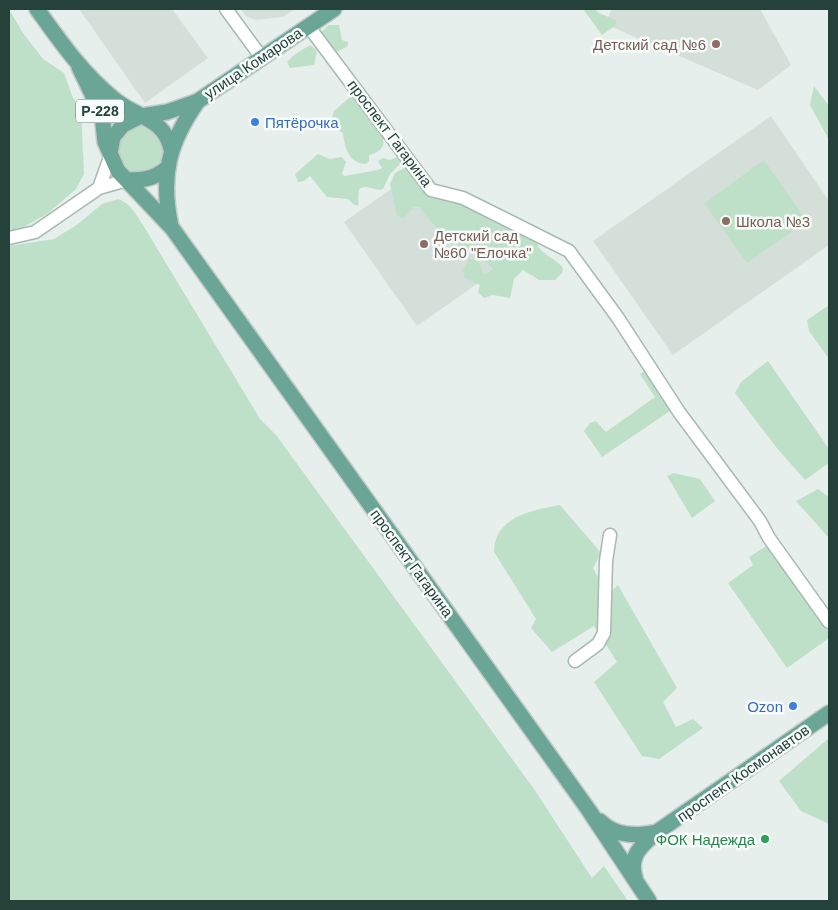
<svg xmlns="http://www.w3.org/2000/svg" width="838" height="910" font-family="Arial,sans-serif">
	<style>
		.built { fill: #d4dfda }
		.green { fill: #bfe0c8 }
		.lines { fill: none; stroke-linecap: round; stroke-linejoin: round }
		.minor-casing { stroke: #a8b8b2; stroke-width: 15 }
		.major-casing { stroke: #c2cac8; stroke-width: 18 }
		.minor { stroke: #fff; stroke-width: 12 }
		.major { stroke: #6aa596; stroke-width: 15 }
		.education-dot { fill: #8d6e63; stroke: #f7fbf9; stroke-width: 2 }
		.shop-dot { fill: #3f7fe0; stroke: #f7fbf9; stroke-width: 2 }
		.leisure-dot { fill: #2e9e5b; stroke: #f7fbf9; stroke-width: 2 }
		.labels { text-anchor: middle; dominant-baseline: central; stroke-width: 5; stroke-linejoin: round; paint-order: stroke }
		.shield { fill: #f7fbf9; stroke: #637a73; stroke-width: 1 }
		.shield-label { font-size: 14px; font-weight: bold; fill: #24423a }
		.education-label { font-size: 15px; fill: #785e54; stroke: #f7fbf9; text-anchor: start }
		.street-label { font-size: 15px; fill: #24423a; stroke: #f7fbf9 }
		.shop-label { font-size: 15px; fill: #366cbe; stroke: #f7fbf9; text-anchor: start }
		.leisure-label { font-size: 15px; fill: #27864d; stroke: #f7fbf9; text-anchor: end }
	</style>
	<rect width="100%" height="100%" fill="#e6efeb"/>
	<path class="built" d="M 79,9 L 172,9 L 208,58 L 145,103 Z
		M 241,9 L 295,9 L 283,17 L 255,20 L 246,16 Z
		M 612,9 L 760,9 L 791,65 L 758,90 L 605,24 Z
		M 771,116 L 829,201 L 829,245 L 673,355 L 593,241 Z
		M 410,176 L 504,265 L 417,326 L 344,222 Z"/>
	<path class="green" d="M 9,9 L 23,33 L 43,59 L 64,73 L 73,98 L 81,107 L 84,174 L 76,189 L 47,214 L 18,230 L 9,231 Z
		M 583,9 L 595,9 L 599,13 L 616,20 L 616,25 L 602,35 Z
		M 329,25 L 339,25 L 342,40 L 348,42 L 348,46 L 335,53 L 320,33 Z
		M 310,45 L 317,51 L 314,65 L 290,68 L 287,62 L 294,55 Z
		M 814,86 L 829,106 L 829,140 L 810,105 Z
		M 350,97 L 354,97 C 366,112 404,147 369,155 L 369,161 L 366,164 C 348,163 345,148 343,133 L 330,125 L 334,111 Z
		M 137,124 L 146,124 L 168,147 L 159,170 C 152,171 142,175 135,175 C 120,173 114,151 119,139 C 122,131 130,128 137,124 Z
		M 318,154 L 330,159 L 342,157 L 346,162 L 342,173 L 344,176 L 378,170 L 382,168 L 378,161 L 383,158 L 390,160 L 397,157 L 402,160 L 400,164 L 390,174 L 383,189 C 375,192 368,183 359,189 L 358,206 L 353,204 L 348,199 L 327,197 L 310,176 L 304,181 L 298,182 L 295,174 Z
		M 764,160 L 807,221 L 747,263 L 704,203 Z
		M 406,167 L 431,191 L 510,224 L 509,232 C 516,237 525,233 532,237 C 538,241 537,246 541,250 C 546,256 557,260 563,268 L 562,273 L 555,280 L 539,280 L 523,270 L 514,279 L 510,298 L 493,295 L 484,298 L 478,292 L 480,285 L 465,278 L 463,270 L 469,259 L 478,260 L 483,273 L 486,274 L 493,269 L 473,249 L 465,250 L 457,243 L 445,229 L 440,232 L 419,207 L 414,207 L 403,218 L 397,215 L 390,184 L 395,173 Z
		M 118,199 C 130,203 136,214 143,225 L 260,419 L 276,435 L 534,789 L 592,878 L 604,866 L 628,901 L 9,901 L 9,246 L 54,239 L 78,224 L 102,204 Z
		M 829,305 L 829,359 L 809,331 L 807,320 Z
		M 768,361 L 829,449 L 829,463 L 805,480 L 776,447 L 735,393 L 741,382 Z
		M 648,369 L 670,411 L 602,457 L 584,431 L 590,423 L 596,421 L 606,432 L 655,397 L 640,374 Z
		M 674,473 L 700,479 L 715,501 L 692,518 L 667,476 Z
		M 818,489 L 829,497 L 829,538 L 796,501 Z
		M 560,505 L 601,553 L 593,568 L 607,595 L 618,585 L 677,688 L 663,702 L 676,727 L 693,719 L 703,728 L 659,759 L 642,756 L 594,682 L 617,662 L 594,626 L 552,652 L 531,628 L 536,619 L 494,552 C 494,517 532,510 560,505 Z
		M 768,545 L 829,633 L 829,638 L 787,668 L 728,583 L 753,565 L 749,557 Z
		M 829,738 L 829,824 L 801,811 L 779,781 Z"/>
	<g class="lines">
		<defs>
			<path id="minor" d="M 226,9 L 262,58
				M 309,27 L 431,190 L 463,198 L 569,251 L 618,318 L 679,412 L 760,521 L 769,538 L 829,622
				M 99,188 L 110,157
				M 9,238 L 35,232 L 99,188 L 127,180
				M 575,661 L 598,644 L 604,633 L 606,561 L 610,535"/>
			<path id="major" d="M 37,9 C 60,41 82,73 114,99 C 136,118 164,117 171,149
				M 79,67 L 102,115 L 105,142 L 118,171 L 172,228 L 588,809 L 649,901
				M 110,153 L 113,137 L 123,125 L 141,116 L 167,112 L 198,101 L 334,9
				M 127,180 C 144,180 154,179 167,168
				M 171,226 C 160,176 169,142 198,101
				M 600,821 C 616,837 636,836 657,832
				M 635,877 C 628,856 642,845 657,832 L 829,713"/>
		</defs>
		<use href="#minor" class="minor-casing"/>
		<use href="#major" class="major-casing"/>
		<use href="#minor" class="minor"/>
		<use href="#major" class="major"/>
	</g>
	<g class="education-dot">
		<circle cx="716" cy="44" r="5"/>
		<circle cx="726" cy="221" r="5"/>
		<circle cx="424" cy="244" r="5"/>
	</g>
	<g class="shop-dot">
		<circle cx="255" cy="122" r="5"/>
		<circle cx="793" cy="706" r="5"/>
	</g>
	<circle class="leisure-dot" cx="765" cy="839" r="5"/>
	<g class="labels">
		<rect class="shield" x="76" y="99.5" width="48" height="23" rx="4"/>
		<g class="shield-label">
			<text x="100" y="111">Р-228</text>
		</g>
		<g class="education-label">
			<text x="706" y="44" text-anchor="end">Детский сад №6</text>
			<text x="736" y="221">Школа №3</text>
			<text x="434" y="235">Детский сад<tspan x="434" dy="17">№60 "Елочка"</tspan></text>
		</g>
		<g class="street-label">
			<text transform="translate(253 63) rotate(-34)">улица Комарова</text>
			<text transform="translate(390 133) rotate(53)">проспект Гагарина</text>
			<text transform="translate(412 563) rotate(54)">проспект Гагарина</text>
			<text transform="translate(743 773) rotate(-35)">проспект Космонавтов</text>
		</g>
		<g class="shop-label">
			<text x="265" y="122">Пятёрочка</text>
			<text x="783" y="706" text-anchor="end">Ozon</text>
		</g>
		<g class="leisure-label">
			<text x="755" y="839">ФОК Надежда</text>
		</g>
	</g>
	<rect width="838" height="910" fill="none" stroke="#24423a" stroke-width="20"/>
</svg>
